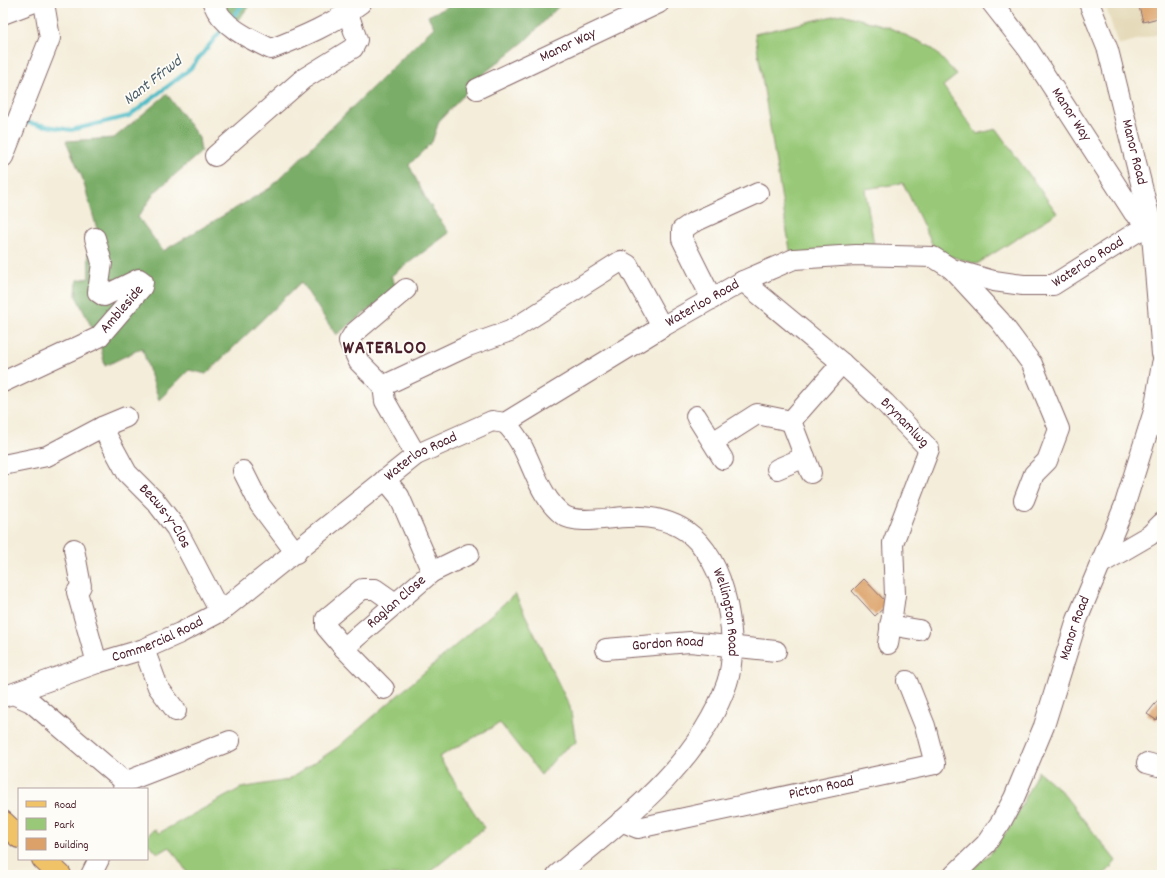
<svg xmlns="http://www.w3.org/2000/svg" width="1165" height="878" font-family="Dekko,sans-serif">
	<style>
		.built { fill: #e5daba }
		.green { fill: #99c978; stroke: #727452 }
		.forest { fill: #7aad68; stroke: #62664a }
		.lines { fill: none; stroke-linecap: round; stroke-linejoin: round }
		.stream { stroke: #4ebcc7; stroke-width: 4 }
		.building { fill: #dca168 }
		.minor-casing { stroke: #866768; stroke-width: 22 }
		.major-casing { stroke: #866768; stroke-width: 24 }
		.minor { stroke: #fff; stroke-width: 20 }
		.major { stroke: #f1c369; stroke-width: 22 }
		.labels { text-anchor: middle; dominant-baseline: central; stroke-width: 3.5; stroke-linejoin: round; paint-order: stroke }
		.street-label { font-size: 15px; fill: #4a1f2b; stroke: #fdfcf7 }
		.water-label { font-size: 16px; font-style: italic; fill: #4c5e69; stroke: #fdfcf7 }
		.district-label { font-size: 19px; font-weight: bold; letter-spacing: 1px; fill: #4a1f2b; stroke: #fdfcf7 }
	</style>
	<rect width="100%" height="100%" fill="#fdfcf7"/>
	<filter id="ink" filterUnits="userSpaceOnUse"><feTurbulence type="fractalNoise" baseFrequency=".025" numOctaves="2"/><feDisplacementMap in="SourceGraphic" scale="8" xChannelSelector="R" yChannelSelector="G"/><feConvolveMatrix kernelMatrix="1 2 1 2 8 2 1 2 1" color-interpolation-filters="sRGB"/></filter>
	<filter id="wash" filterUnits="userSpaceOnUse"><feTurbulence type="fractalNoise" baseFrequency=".012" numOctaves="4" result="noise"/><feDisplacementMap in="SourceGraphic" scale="16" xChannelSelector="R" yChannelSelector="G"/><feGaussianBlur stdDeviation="0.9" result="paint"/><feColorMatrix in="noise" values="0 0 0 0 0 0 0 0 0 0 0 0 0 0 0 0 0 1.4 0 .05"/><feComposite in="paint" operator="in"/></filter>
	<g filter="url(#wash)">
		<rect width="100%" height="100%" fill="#f4edda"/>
		<path class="built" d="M 1105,3 L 1162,3 L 1162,33 L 1118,45 Z"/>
		<path class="green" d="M 842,14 L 888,27 L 931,47 L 957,75 L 943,86 L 977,134 L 996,129 L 1057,213 L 977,264 L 936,252 L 903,183 L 865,189 L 875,251 L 791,256 L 755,34 Z
			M 515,594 L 570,707 L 576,742 L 560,753 L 541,775 L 500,723 L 439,757 L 484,828 L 426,875 L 189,875 L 170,847 L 158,853 L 147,843 L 147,836 L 154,829 L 159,833 L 241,788 L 288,780 L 338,747 Z
			M 1038,771 L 1061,791 L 1116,861 L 1104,875 L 966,875 L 990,854 L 1013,823 Z"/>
		<path class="forest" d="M 223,3 L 251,3 L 235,25 Z
			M 455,3 L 562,3 L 526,40 L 487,71 L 439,121 L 432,142 L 409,165 L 426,199 L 449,233 L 391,276 L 397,288 L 336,335 L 301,282 L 206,374 L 189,370 L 159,400 L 142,348 L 105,366 L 100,344 L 76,296 L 77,280 L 89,278 L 88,239 L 97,229 L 82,177 L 66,141 L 114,138 L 167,94 L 199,138 L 201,152 L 155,192 L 138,217 L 163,251 L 270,188 L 434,27 L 428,16 Z"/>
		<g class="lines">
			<path class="stream" d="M 231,19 L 244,3
				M 3,118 L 12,120
				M 23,122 L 71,130 L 129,116 L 190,69 L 224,27"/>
		</g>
		<g id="blocks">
			<path class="building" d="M 1138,3 L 1159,3 L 1162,17 L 1143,22 Z
				M 864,579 L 888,604 L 875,616 L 852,591 Z
				M 1162,695 L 1162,713 L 1156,720 L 1147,714 Z"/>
		</g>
	</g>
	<g filter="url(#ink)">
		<use href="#blocks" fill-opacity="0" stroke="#866768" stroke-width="1"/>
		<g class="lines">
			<defs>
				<g id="minor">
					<path d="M 213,3 C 222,27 250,39 271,49 C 303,37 333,24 361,3"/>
					<path id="s1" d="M 992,3 L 1028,49 L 1134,213 L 1151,223"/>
					<path id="s2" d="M 1089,3 L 1108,50 L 1151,223 L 1162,354"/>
					<path d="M 3,14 L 32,3"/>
					<path id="s3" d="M 477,89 L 659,3"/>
					<path d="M 215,156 L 303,79 L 353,48 L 357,40 L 348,13"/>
					<path d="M 3,157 L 50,38 L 44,3"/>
					<path d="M 952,269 L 1000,321 L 1032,364 L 1059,429 L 1047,461 L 1034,474 L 1024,500"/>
					<path id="s4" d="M 743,281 L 842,363 L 885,403 L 929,449 L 893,543 L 895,595 L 888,644"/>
					<path d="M 712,299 L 682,239 L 682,230 L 692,223 L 758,193"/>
					<path id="s5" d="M 3,382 L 99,337 L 142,287 L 143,282 L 139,279 L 104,296 L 98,292 L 102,263 L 95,238"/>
					<path d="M 383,386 L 359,362 L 349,341 L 354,333 L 406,289"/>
					<path d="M 696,416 L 723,459"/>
					<path d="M 791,421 L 842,363"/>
					<path d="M 791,421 L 811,473"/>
					<path id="s6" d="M 505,423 C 532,448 533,492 563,515 C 577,525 611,517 628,517 C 648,516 669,520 686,531 C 710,548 721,576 727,604 C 732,629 735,659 727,683 C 698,766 622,821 557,875"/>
					<path id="s7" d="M 102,427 L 127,473 L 156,502 L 176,528 L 220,612"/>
					<path d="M 713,442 L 757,414 L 791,421"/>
					<path d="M 416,455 L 385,401 L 383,386 L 468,346 L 510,331 L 621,261 L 628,265 L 662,327"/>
					<path d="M 3,465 L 47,456 L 102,427 L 126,417"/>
					<path d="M 777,469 L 805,457"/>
					<path d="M 243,471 L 260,505 L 296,553"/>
					<path d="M 74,549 L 81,586 L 77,592 L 97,663"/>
					<path d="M 1100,564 L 1150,535 L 1162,523"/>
					<path d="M 432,572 L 469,554"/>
					<path d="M 890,625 L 919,630"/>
					<path d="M 344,648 L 326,627 L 326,619 L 362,589 L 375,589 L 395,603"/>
					<path d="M 144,649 L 158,687 L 176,711"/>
					<path id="s8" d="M 606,649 L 690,642 L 776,651"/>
					<path id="s9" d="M 384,689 L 344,648 L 432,572 L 399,496 L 385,479"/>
					<path d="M 13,694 L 31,702 L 125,782 L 123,789"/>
					<path id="s10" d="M 3,697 L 97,663 L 144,649 L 180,633 L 220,612 L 416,455 L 492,421 L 505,423 L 662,327 L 743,281 L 794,259 L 856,255 L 933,257 L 952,269 L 994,281 L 1023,285 L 1053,285 L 1151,223 L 1162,222"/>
					<path d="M 1147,763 L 1158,766 L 1162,764"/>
					<path d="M 125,782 L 230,741"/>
					<path id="s11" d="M 621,821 L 638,828 L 935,764 L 925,726 L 907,681"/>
					<path d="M 91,875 L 99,859"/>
					<path id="s12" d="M 954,875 L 986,844 L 1001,822 L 1014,798 L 1044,726 L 1077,620 L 1124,507 L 1154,411 L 1162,364"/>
				</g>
				<path id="major" d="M 3,822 L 19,837
					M 43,859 L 60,875"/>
			</defs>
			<use href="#minor" class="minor-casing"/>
			<use href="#major" class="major-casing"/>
			<use href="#minor" class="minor"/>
			<use href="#major" class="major"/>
		</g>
	</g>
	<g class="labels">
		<g class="street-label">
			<text stroke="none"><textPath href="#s3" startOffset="101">Manor Way</textPath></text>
			<text stroke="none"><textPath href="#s1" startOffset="137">Manor Way</textPath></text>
			<text stroke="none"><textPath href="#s2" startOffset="156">Manor Road</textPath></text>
			<text stroke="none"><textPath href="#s10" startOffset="1220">Waterloo Road</textPath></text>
			<text stroke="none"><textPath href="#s10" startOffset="812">Waterloo Road</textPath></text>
			<text stroke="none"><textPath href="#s5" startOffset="142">Ambleside</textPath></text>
			<text stroke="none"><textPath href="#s4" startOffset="215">Brynamlwg</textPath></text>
			<text stroke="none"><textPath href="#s10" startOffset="488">Waterloo Road</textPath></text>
			<text stroke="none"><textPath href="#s7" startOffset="110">Becws-y-Clos</textPath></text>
			<text stroke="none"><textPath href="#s9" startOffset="127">Raglan Close</textPath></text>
			<text stroke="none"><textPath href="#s6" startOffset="330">Wellington Road</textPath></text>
			<text stroke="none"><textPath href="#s12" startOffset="279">Manor Road</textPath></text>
			<text stroke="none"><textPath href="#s10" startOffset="165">Commercial Road</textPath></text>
			<text stroke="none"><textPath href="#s8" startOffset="62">Gordon Road</textPath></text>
			<text stroke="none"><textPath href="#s11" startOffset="206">Picton Road</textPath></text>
		</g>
		<g class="water-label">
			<text transform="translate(153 81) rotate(-38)">Nant Ffrwd</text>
		</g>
		<g class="district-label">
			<text x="385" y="349">WATERLOO</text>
		</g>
	</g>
	<rect width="1165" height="878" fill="none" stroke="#fdfcf7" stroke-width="16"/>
	<rect x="18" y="788" width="130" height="72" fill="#fdfcf7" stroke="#b5a4a5"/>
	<rect x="26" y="801" width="20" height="6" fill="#f1c369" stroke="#b5a4a5"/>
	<text x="54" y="808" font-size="12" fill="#4a1f2b">Road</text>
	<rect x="26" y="818" width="20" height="12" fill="#99c978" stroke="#b5a4a5"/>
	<text x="54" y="828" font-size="12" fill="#4a1f2b">Park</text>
	<rect x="26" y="838" width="20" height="12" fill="#dca168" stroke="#b5a4a5"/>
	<text x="54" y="848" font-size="12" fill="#4a1f2b">Building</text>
</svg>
